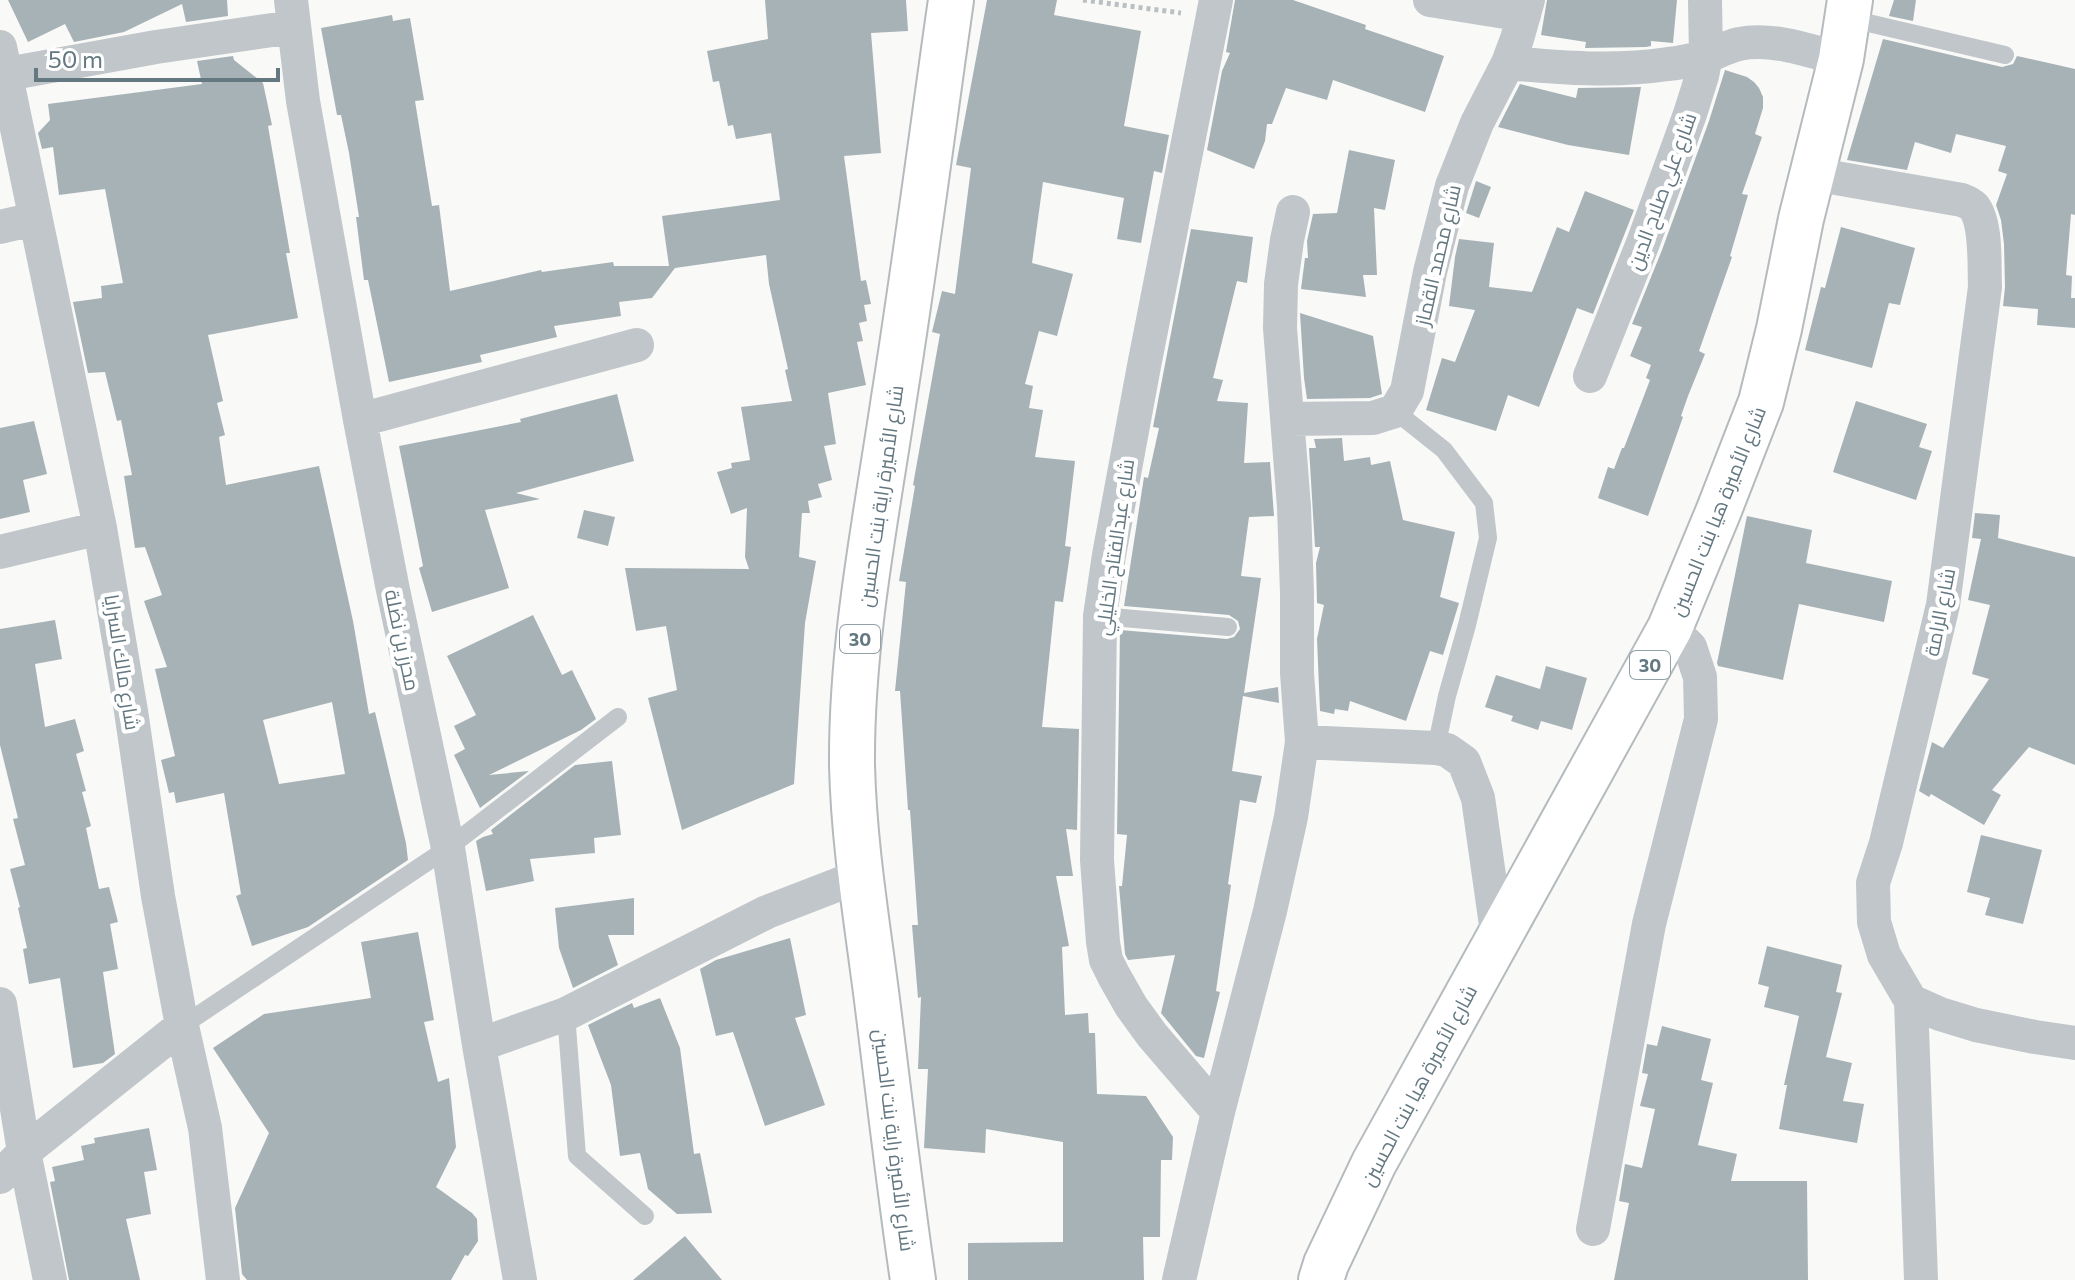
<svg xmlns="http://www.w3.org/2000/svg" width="2075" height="1280" font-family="Commissioner,Cairo,sans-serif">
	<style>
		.building { fill: #a7b2b6; fill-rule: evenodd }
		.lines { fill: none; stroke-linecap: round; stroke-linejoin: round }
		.primary-casing { stroke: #b4babd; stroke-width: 48 }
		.path { stroke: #babfc1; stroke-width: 5; stroke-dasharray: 4 4; stroke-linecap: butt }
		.service { stroke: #c0c6c9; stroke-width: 18 }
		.minor { stroke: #c0c6c9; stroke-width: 34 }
		.primary { stroke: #fff; stroke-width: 44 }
		.labels { text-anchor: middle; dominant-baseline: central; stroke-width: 8; stroke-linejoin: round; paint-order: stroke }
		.shield { fill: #fff; stroke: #92a0a7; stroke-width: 2 }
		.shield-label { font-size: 18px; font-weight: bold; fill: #647881 }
		.street-label { font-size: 20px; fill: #647881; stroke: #fff }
	</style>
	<rect width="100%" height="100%" fill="#f9f9f7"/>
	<path class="building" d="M 8,0 L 227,0 L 228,16 L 186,22 L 182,4 L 124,32 L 74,42 L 65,24 L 28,42 Z
		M 765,0 L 906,0 L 908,31 L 871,33 L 881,153 L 844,156 L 861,281 L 866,280 L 871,304 L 864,305 L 867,321 L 859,323 L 863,341 L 857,342 L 866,385 L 828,393 L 836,444 L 824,446 L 832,480 L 818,484 L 822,497 L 808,501 L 810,513 L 802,513 L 799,557 L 816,561 L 805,623 L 794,784 L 682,830 L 648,698 L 677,690 L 666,626 L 636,631 L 625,568 L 749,569 L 745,557 L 747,508 L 731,514 L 717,472 L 732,468 L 731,463 L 750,460 L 741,407 L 792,401 L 785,370 L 788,369 L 769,284 L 766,255 L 675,268 L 652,298 L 619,302 L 621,316 L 554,326 L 557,337 L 480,355 L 482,362 L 389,382 L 368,280 L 364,280 L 356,217 L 359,217 L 349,153 L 341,115 L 337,115 L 321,28 L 392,15 L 393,21 L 410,18 L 424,100 L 415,101 L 432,206 L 439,205 L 450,291 L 541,270 L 542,272 L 613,262 L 614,266 L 669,266 L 662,216 L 780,200 L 771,133 L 736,139 L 733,125 L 728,126 L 719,81 L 713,82 L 707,51 L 768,39 Z
		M 987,0 L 1057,0 L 1054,15 L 1141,31 L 1124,126 L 1169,135 L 1162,173 L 1154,171 L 1141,243 L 1117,239 L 1124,198 L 1043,182 L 1032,263 L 1073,274 L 1057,336 L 1039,331 L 1025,384 L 1033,386 L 1029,408 L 1043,410 L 1035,457 L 1075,461 L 1065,546 L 1071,547 L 1063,602 L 1055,601 L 1042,727 L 1079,729 L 1077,830 L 1066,829 L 1073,876 L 1056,876 L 1069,946 L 1062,947 L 1065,1015 L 1088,1013 L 1089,1033 L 1095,1033 L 1097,1094 L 1146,1096 L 1173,1137 L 1172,1160 L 1161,1160 L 1160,1237 L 1143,1237 L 1144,1280 L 968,1280 L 968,1243 L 1063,1242 L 1063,1142 L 986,1129 L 985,1153 L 924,1148 L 928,1069 L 918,1069 L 921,997 L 918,998 L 912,925 L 918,925 L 910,810 L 908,810 L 900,691 L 895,691 L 906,582 L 899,581 L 915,486 L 913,485 L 940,334 L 932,332 L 942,291 L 955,294 L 971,168 L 956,165 Z
		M 1235,0 L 1293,0 L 1366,25 L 1365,29 L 1444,56 L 1425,112 L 1333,80 L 1327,100 L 1286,88 L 1272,124 L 1267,124 L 1265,141 L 1254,169 L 1207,150 L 1222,71 L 1230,53 L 1226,52 Z
		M 1547,0 L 1677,0 L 1673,43 L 1651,41 L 1651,46 L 1646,47 L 1585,48 L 1586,42 L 1541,35 Z
		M 1894,0 L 1916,0 L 1913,21 L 1889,16 Z
		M 1883,39 L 2002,67 L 2013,64 L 2017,56 L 2075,69 L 2075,215 L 2071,214 L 2066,275 L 2072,276 L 2071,298 L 2075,298 L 2075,328 L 2037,325 L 2038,309 L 2003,306 L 2005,287 L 2004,244 L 2001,220 L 1996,205 L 2007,174 L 1998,171 L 2006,146 L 1956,134 L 1951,153 L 1915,142 L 1907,170 L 1847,160 Z
		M 233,56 L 234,60 L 263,83 L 272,125 L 268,126 L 290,253 L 286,253 L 298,318 L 208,335 L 223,401 L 217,403 L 225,435 L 219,437 L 226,485 L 319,466 L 353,621 L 369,714 L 375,712 L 406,843 L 408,860 L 308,927 L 252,946 L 236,896 L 241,894 L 224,793 L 176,803 L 174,792 L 169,793 L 161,760 L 175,756 L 155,669 L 167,667 L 144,601 L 162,595 L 145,547 L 135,548 L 124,476 L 132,475 L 121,420 L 117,421 L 105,372 L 88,373 L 73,302 L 102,298 L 101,286 L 123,283 L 105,189 L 59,195 L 53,147 L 42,149 L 38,133 L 50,120 L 48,104 L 202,84 L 197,61 ZM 332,702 L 345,774 L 279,784 L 263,720 Z
		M 1725,70 L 1747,77 L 1754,82 L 1759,88 L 1763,97 L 1763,108 L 1755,134 L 1762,137 L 1742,194 L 1748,195 L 1730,256 L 1732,257 L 1699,351 L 1705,354 L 1688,396 L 1681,416 L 1683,417 L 1648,516 L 1598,498 L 1608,467 L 1614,469 L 1622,448 L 1624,448 L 1650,380 L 1646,378 L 1651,365 L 1630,356 L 1642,327 L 1632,324 L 1662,250 L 1709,121 Z
		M 1520,84 L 1576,98 L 1578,88 L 1641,87 L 1629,155 L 1568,145 L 1498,127 Z
		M 1349,150 L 1395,160 L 1385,210 L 1374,208 L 1377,275 L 1363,275 L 1366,297 L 1301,289 L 1305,258 L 1308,258 L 1307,241 L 1313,214 L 1337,213 Z
		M 1476,181 L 1491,187 L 1479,218 L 1466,213 Z
		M 1585,191 L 1634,210 L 1593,314 L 1577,308 L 1539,407 L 1508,395 L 1496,431 L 1426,410 L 1442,358 L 1455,362 L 1475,310 L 1449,306 L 1455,257 L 1459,239 L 1494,243 L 1489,287 L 1532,292 L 1557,227 L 1569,232 Z
		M 1841,227 L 1915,248 L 1900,305 L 1889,303 L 1872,368 L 1805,350 L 1821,287 L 1825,288 Z
		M 1191,229 L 1253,237 L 1247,283 L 1237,281 L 1213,378 L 1223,380 L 1217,401 L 1248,403 L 1244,463 L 1270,462 L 1274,516 L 1249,517 L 1241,576 L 1261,578 L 1244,693 L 1278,687 L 1279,703 L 1243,696 L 1232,771 L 1262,776 L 1256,803 L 1240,800 L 1228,884 L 1231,885 L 1216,991 L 1220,992 L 1204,1058 L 1196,1056 L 1161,1013 L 1175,955 L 1128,960 L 1125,954 L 1119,886 L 1122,886 L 1127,835 L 1117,834 L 1120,630 L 1227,639 L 1234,637 L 1240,629 L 1238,621 L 1229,615 L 1124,606 L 1144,477 L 1148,478 L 1159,428 L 1153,427 Z
		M 1300,313 L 1373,336 L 1382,394 L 1370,398 L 1307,399 L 1304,378 Z
		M 617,394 L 634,461 L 516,493 L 540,499 L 485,510 L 509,588 L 432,612 L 419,568 L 423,566 L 399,446 L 521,422 L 520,419 Z
		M 1856,401 L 1927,424 L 1919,447 L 1932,451 L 1916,500 L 1833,472 Z
		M 34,421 L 47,474 L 23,480 L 30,512 L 0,519 L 0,428 Z
		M 1342,438 L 1344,461 L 1370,457 L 1371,465 L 1390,461 L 1403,520 L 1455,532 L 1440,597 L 1459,603 L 1443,655 L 1430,651 L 1406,721 L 1350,701 L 1348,711 L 1335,709 L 1334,714 L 1320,711 L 1317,639 L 1324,605 L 1317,603 L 1316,563 L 1320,547 L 1315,547 L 1309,448 L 1316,448 L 1314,439 Z
		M 584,510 L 615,517 L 608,546 L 577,538 Z
		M 1975,513 L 2000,515 L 1998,538 L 2075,557 L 2075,765 L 2029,747 L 1992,790 L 2001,795 L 1984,825 L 1931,794 L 1929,797 L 1919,791 L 1932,742 L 1943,748 L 1989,679 L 1972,674 L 1990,605 L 1968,600 L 1981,539 L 1972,538 Z
		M 1747,516 L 1812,530 L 1806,563 L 1892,581 L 1884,622 L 1799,604 L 1783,680 L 1718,666 L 1717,663 Z
		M 533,615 L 562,675 L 572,670 L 596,719 L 581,730 L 489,775 L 529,771 L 480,808 L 454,755 L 465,749 L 454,726 L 476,715 L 447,656 Z
		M 55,620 L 62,659 L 35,664 L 45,727 L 75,719 L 84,751 L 76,754 L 86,791 L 82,792 L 91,826 L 86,828 L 99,889 L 109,887 L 118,922 L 110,924 L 118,969 L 103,972 L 115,1054 L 103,1063 L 73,1068 L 60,978 L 29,984 L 23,949 L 27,948 L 18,908 L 20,907 L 10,869 L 25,865 L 13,819 L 18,818 L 0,745 L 0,629 Z
		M 1546,666 L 1587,678 L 1572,730 L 1541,721 L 1538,730 L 1511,721 L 1513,716 L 1485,707 L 1496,675 L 1540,689 Z
		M 612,761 L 621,835 L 594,838 L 595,853 L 530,859 L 534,881 L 486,891 L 476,841 L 483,837 L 493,834 L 491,830 L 575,765 Z
		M 1981,835 L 2042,850 L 2023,924 L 1985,915 L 1990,898 L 1967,892 Z
		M 634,898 L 634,935 L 608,935 L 618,965 L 573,988 L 559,948 L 555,908 Z
		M 418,932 L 434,1020 L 424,1022 L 438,1082 L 449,1078 L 456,1147 L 436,1187 L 472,1213 L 477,1219 L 478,1241 L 468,1256 L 465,1255 L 451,1280 L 247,1280 L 242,1274 L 235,1208 L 269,1133 L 213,1048 L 264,1014 L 371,998 L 361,942 Z
		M 790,938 L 806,1015 L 795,1018 L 825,1105 L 765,1126 L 733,1032 L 716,1036 L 700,969 L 716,960 Z
		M 1767,946 L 1842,965 L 1836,992 L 1842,993 L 1826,1057 L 1852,1063 L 1843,1101 L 1864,1104 L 1857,1143 L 1779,1129 L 1787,1085 L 1784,1085 L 1799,1016 L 1764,1007 L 1769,987 L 1758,984 Z
		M 660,998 L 680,1048 L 694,1154 L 700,1153 L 712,1213 L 677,1214 L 648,1189 L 640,1153 L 620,1156 L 611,1085 L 588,1025 L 632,1003 L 634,1008 Z
		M 1662,1026 L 1711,1039 L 1701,1080 L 1713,1083 L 1698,1145 L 1737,1154 L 1731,1181 L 1807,1181 L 1808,1280 L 1614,1280 L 1629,1203 L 1619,1201 L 1625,1164 L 1642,1168 L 1655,1109 L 1640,1106 L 1648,1074 L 1642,1073 L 1647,1044 L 1657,1046 Z
		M 149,1128 L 157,1170 L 144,1172 L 151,1214 L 126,1219 L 140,1280 L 69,1280 L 50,1182 L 55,1181 L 52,1167 L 84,1160 L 81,1146 L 95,1143 L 94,1138 Z
		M 685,1236 L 722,1280 L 633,1280 Z"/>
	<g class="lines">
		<defs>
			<path id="primary" d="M 913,1280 C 900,1192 890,1104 879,1016 C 869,933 854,850 852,765 C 851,642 876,519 894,398 C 915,266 932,133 951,0
				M 1321,1280 L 1326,1264 L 1374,1163 L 1670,628 L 1719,510 L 1761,402 L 1779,329 L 1801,219 L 1841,59 L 1850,0"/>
		</defs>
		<use href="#primary" class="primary-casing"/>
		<path class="path" d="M 1083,0 L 1181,13"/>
		<path class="service" d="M 1847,18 L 2005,55
			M 1395,411 L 1444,450 L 1484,503 L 1488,538 L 1467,625 L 1447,696 L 1436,748
			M 1100,616 L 1228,627
			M 566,1014 L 577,1156 L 645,1216
			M 182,1026 L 448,848 L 618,717"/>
		<path class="minor" d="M 291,0 L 303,101 L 360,420 L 393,590 L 448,848 L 479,1045 L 520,1280
			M 1216,0 L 1144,366 L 1109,555 L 1100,616 L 1097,860 L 1103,942 L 1106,960 L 1114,976 L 1131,1006 L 1152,1035 L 1218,1112
			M 1430,0 L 1524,15
			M 0,47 L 100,528 L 131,711 L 158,896 L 182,1026 L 205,1128 L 223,1280
			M 1508,63 C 1562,68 1614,72 1668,64 C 1680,63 1693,60 1704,57 C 1716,53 1726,47 1739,44 C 1772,37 1809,51 1841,59
			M 7,74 L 156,47 L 293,27
			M 1813,174 L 1962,200 C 1967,202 1970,203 1974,207 C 1987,224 1984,266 1985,287 L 1943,605 L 1886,843 L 1873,883 L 1874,922 L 1884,955 L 1911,1001 L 1940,1014 L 1976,1025 L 2035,1037 L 2075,1043
			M 0,227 L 34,219
			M 1590,376 L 1643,243 L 1690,114 L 1702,76 L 1706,56 L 1705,0
			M 1287,419 L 1373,418 L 1395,411 L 1407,391 L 1430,272 L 1452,186 L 1477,123 L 1508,63 L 1517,39 L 1528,0
			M 360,420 L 637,345
			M 0,552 L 100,528
			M 1302,742 L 1436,748 L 1447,750 L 1464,762 L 1478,798 L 1498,939
			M 1911,1001 L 1921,1280
			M 0,1004 L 24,1152 L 50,1280
			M 479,1045 L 566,1014 L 767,912 L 860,876
			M 0,1177 L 24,1152 L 182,1026
			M 1593,1229 L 1649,924 L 1701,719 L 1700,677 L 1690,647 L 1670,628
			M 1179,1280 L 1218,1112 L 1270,911 L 1291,817 L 1302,742 L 1297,673 L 1297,593 L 1294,507 L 1280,328 L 1281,284 L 1287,240 L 1293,212"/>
		<use href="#primary" class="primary"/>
	</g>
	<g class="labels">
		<g class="shield">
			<rect x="840" y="625" width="40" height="28" rx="6"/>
			<rect x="1630" y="651" width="40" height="28" rx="6"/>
		</g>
		<g class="shield-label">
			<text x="860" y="639">30</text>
			<text x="1650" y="665">30</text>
		</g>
		<g class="street-label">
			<text transform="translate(1661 191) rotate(-70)">شارع علي صلاح الدين</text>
			<text transform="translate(1437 255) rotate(-77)">شارع محمد القماز</text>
			<text transform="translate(880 496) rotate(-82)">شارع الأميرة راية بنت الحسين</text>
			<text transform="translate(1717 511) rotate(-68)">شارع الأميرة هيا بنت الحسين</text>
			<text transform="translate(1114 547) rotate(-82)">شارع عبدالفتاح الخليلي</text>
			<text transform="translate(1939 612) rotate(-79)">شارع الرامة</text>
			<text transform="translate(403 640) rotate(78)">محرز بن نضلة</text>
			<text transform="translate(123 662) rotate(81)">شارع مالك السرايا</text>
			<text transform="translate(1418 1085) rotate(-62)">شارع الأميرة هيا بنت الحسين</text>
			<text transform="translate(895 1140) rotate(83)">شارع الأميرة راية بنت الحسين</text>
		</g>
	</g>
	<path d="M36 68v12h242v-12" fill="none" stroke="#647881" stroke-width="4"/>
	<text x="48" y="68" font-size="24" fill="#647881" stroke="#ffffff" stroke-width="6" paint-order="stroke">50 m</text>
</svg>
